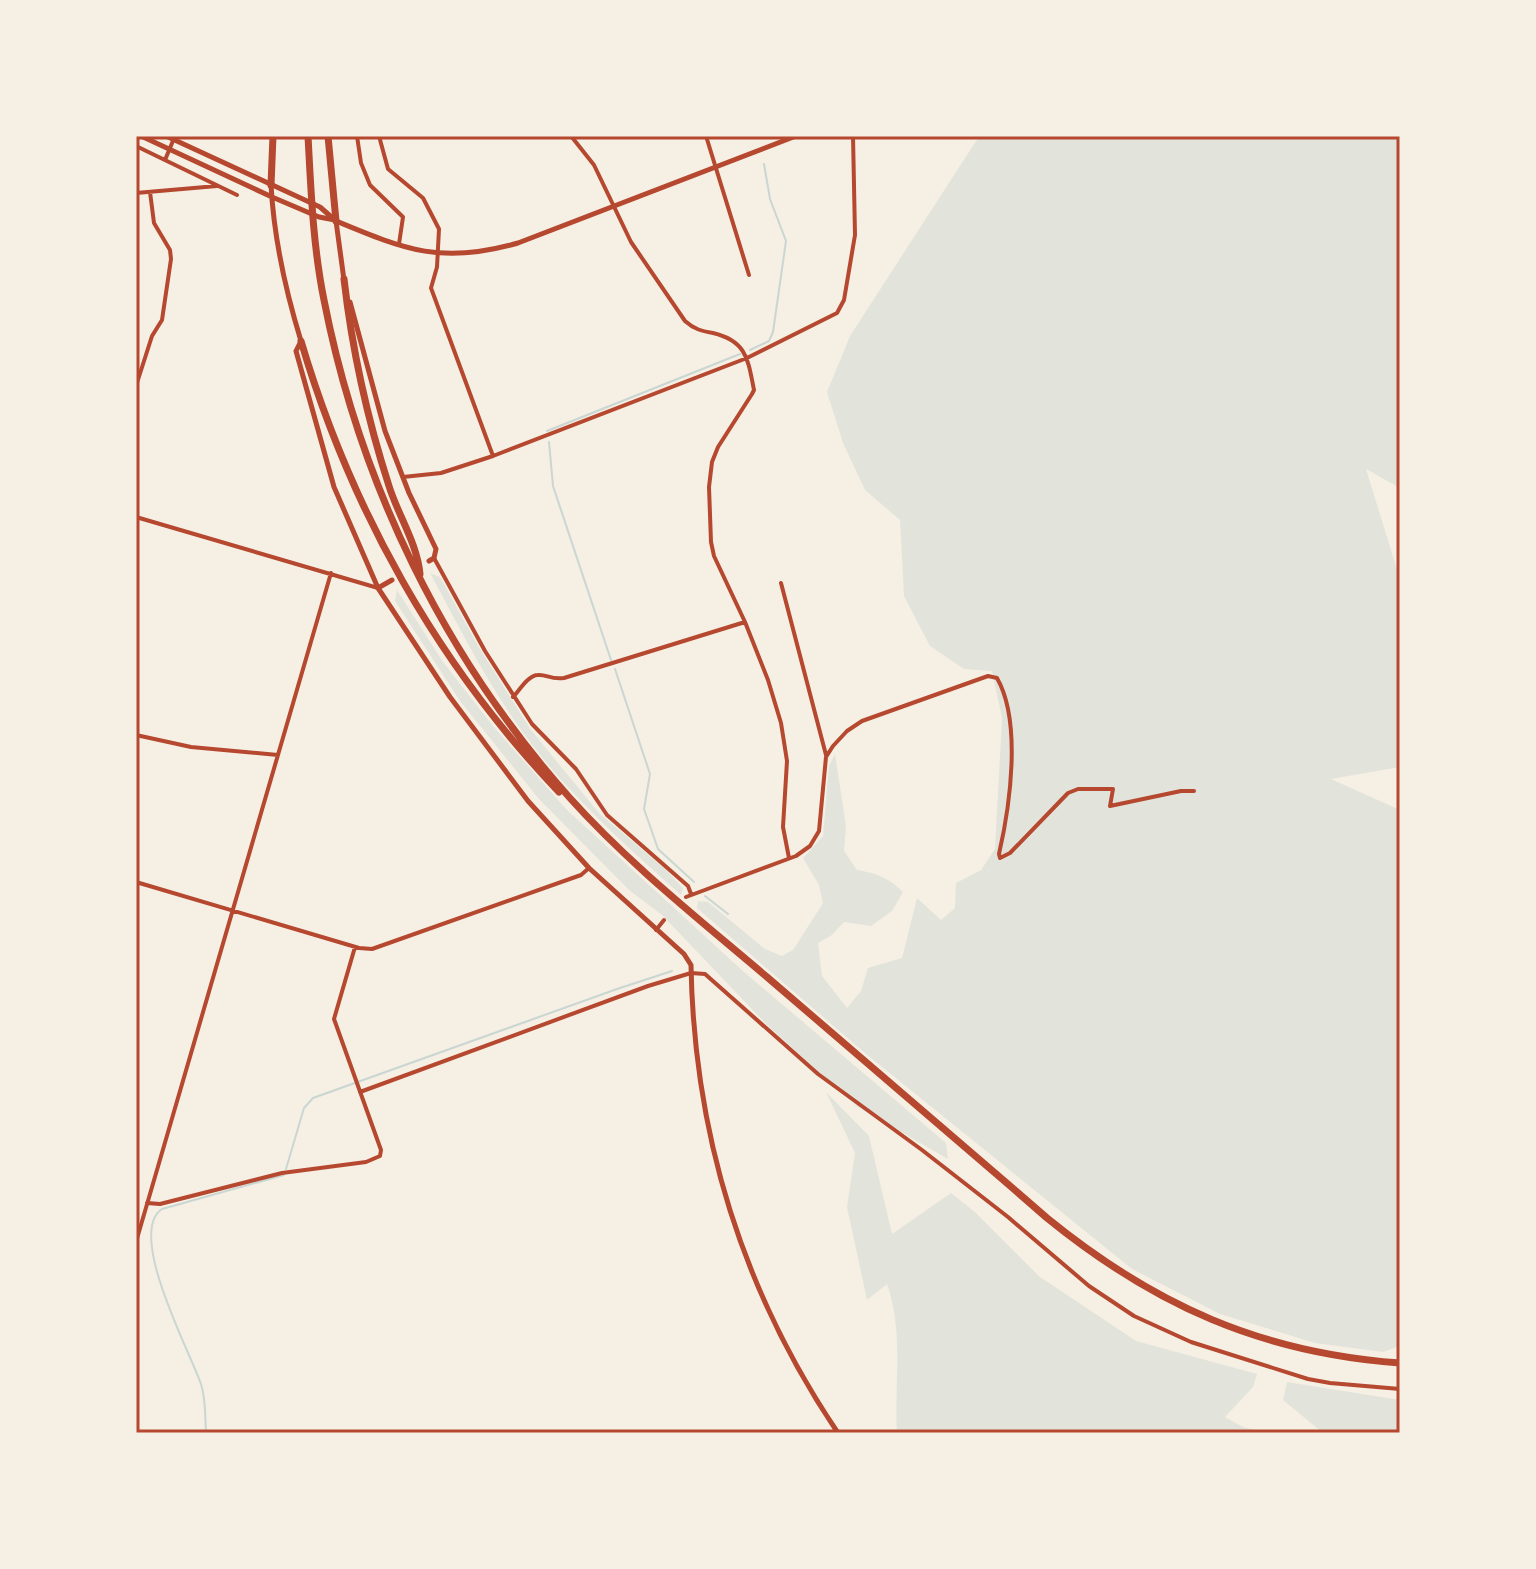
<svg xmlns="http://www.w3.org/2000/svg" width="1536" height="1569" font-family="Figtree,sans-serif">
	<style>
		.green { fill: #e2e4dc }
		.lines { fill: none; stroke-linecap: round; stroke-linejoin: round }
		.stream { stroke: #c9d6d2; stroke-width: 2 }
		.minor { stroke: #b5482f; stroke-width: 4 }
		.tertiary { stroke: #b5482f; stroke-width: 5 }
		.secondary { stroke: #b5482f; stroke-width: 5 }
		.motorway { stroke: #b5482f; stroke-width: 7 }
		.neatline { fill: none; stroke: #b5482f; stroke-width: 3 }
	</style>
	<rect width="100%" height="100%" fill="#f6efe4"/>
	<path class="green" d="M 982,136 L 1400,136 L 1400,488 L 1366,469 L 1400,579 L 1400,767 L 1331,779 L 1400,810 L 1400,1346 L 1383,1352 L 1315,1343 L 1220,1314 L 1132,1269 L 866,1054 L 697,908 L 698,901 L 708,902 L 765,949 L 782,956 L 793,950 L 823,903 L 819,885 L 803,858 L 823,836 L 829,766 L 835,754 L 846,826 L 844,851 L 857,870 C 876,873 889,878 903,892 L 892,911 L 871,926 L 844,922 L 832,935 L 818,943 L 822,976 L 847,1008 L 861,991 L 868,968 L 902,958 L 917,898 L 941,920 L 955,908 L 956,883 L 981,870 L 995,849 L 1002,718 L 992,671 L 964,669 L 930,646 L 904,596 L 900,520 L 865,490 L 843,443 L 827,392 L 850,336 L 976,141 Z
		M 430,573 L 440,577 L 481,651 L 531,730 L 599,813 L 665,869 L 683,888 L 681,895 C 623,843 564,791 519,727 C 485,679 458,625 430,573 Z
		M 397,590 L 443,662 L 493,726 L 566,809 L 744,972 L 946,1143 L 948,1159 L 858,1107 L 770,1028 L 662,915 L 629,890 L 539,799 L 460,701 L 395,601 Z
		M 826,1092 L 869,1136 L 892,1234 L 951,1193 L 976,1213 L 1040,1277 L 1136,1341 L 1257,1374 L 1253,1387 L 1225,1417 L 1243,1427 L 1265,1433 L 897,1433 C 894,1384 904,1332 887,1284 L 867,1300 L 847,1207 L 855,1153 Z
		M 1287,1382 L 1400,1400 L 1400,1433 L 1323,1433 L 1283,1400 Z"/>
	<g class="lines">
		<path class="stream" d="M 755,136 L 756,137
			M 750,350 L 769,341 L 773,332 L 786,241 L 770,199 L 764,164
			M 547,431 L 740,354
			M 549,442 L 553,486 L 611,660
			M 615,669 L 650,774 L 644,809 L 658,849 L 694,882
			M 705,896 L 728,914
			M 286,1169 L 304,1108 L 313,1098 L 617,989 L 672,971
			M 206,1433 C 205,1417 206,1399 201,1384 C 190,1352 126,1233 162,1209 L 284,1175"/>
		<path class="minor" d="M 357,136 L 361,163 L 370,185 L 403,217 L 399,244
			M 379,136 L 388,169 L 423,198 L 439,229 L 437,267 L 431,288 L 493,456
			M 571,136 L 594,165 L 631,242 L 685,321 C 694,329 701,331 713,333 C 747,341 748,360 754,390 L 752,394 L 718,447 L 712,462 L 709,487 L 711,542 L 714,556 L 745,622 L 768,680 L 781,723 L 787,761 L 783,827 L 789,858
			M 706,136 L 749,275
			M 136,146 L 237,195
			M 165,160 L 175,136
			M 136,193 L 217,186
			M 136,386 L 152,336 L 162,320 L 171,259 L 170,250 L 154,223 L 150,192
			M 403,477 L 441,473 L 493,456 L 747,358 L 837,313 L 844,300 L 855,235 L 853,136
			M 136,517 L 378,588
			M 434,558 L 485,651 L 532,724 L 576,769 L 607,815 L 688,886 L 691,894
			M 781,583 L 826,755
			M 513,697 C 519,691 528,675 538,675 C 546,674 551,680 564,678 L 745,622
			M 136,735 L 191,747 L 278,755
			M 136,882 L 359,948 L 372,949 L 581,875 L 589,868
			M 686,897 L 796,856 L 810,846 L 819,831 L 826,757 L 833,746 L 847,731 L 862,721 L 988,676 L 997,678 C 1022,722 1010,806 999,854 L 1000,858 L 1010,853 L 1068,793 L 1078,789 L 1113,789 L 1110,806 L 1181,791 L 1194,791
			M 656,930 L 664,920
			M 360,1092 L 648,986 L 691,973 L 705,974 L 818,1074 L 922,1150 L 1008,1217 L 1089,1286 L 1134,1316 L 1191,1342 L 1308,1379 L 1330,1383 L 1400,1389
			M 147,1203 L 160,1204 L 282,1173 L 366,1162 L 380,1156 L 381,1150 L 334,1019 L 355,947
			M 136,1242 L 331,573"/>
		<path class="tertiary" d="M 336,221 C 406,250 442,265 518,243 L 796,136"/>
		<path class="secondary" d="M 141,136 L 272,197 L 319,217 L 335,220
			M 166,136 L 320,207 L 336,221 L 344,280
			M 271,185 C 274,239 285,289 301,341 L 296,351 L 334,487 L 378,588 L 450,697 L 528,801 L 589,868 L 684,954 L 691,965 C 694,1136 743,1292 838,1433
			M 350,302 L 385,431 L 409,493 L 436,549 L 434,558 L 429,561
			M 378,588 L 392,580"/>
		<path class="motorway" d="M 308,136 C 311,191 313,246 324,300 C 360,484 444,657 569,797 C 629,864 699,919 767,977 C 860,1057 954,1137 1047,1218 C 1154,1305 1261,1353 1400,1363
			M 328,136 L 336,221
			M 271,185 L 273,136
			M 344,279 C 352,349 367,418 389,486 C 398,515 417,543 420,574
			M 301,341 C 351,510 437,664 559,792"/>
	</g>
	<rect width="1536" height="1569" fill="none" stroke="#f6efe4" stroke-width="276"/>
	<rect x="138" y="138" width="1260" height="1293" class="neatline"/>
</svg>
